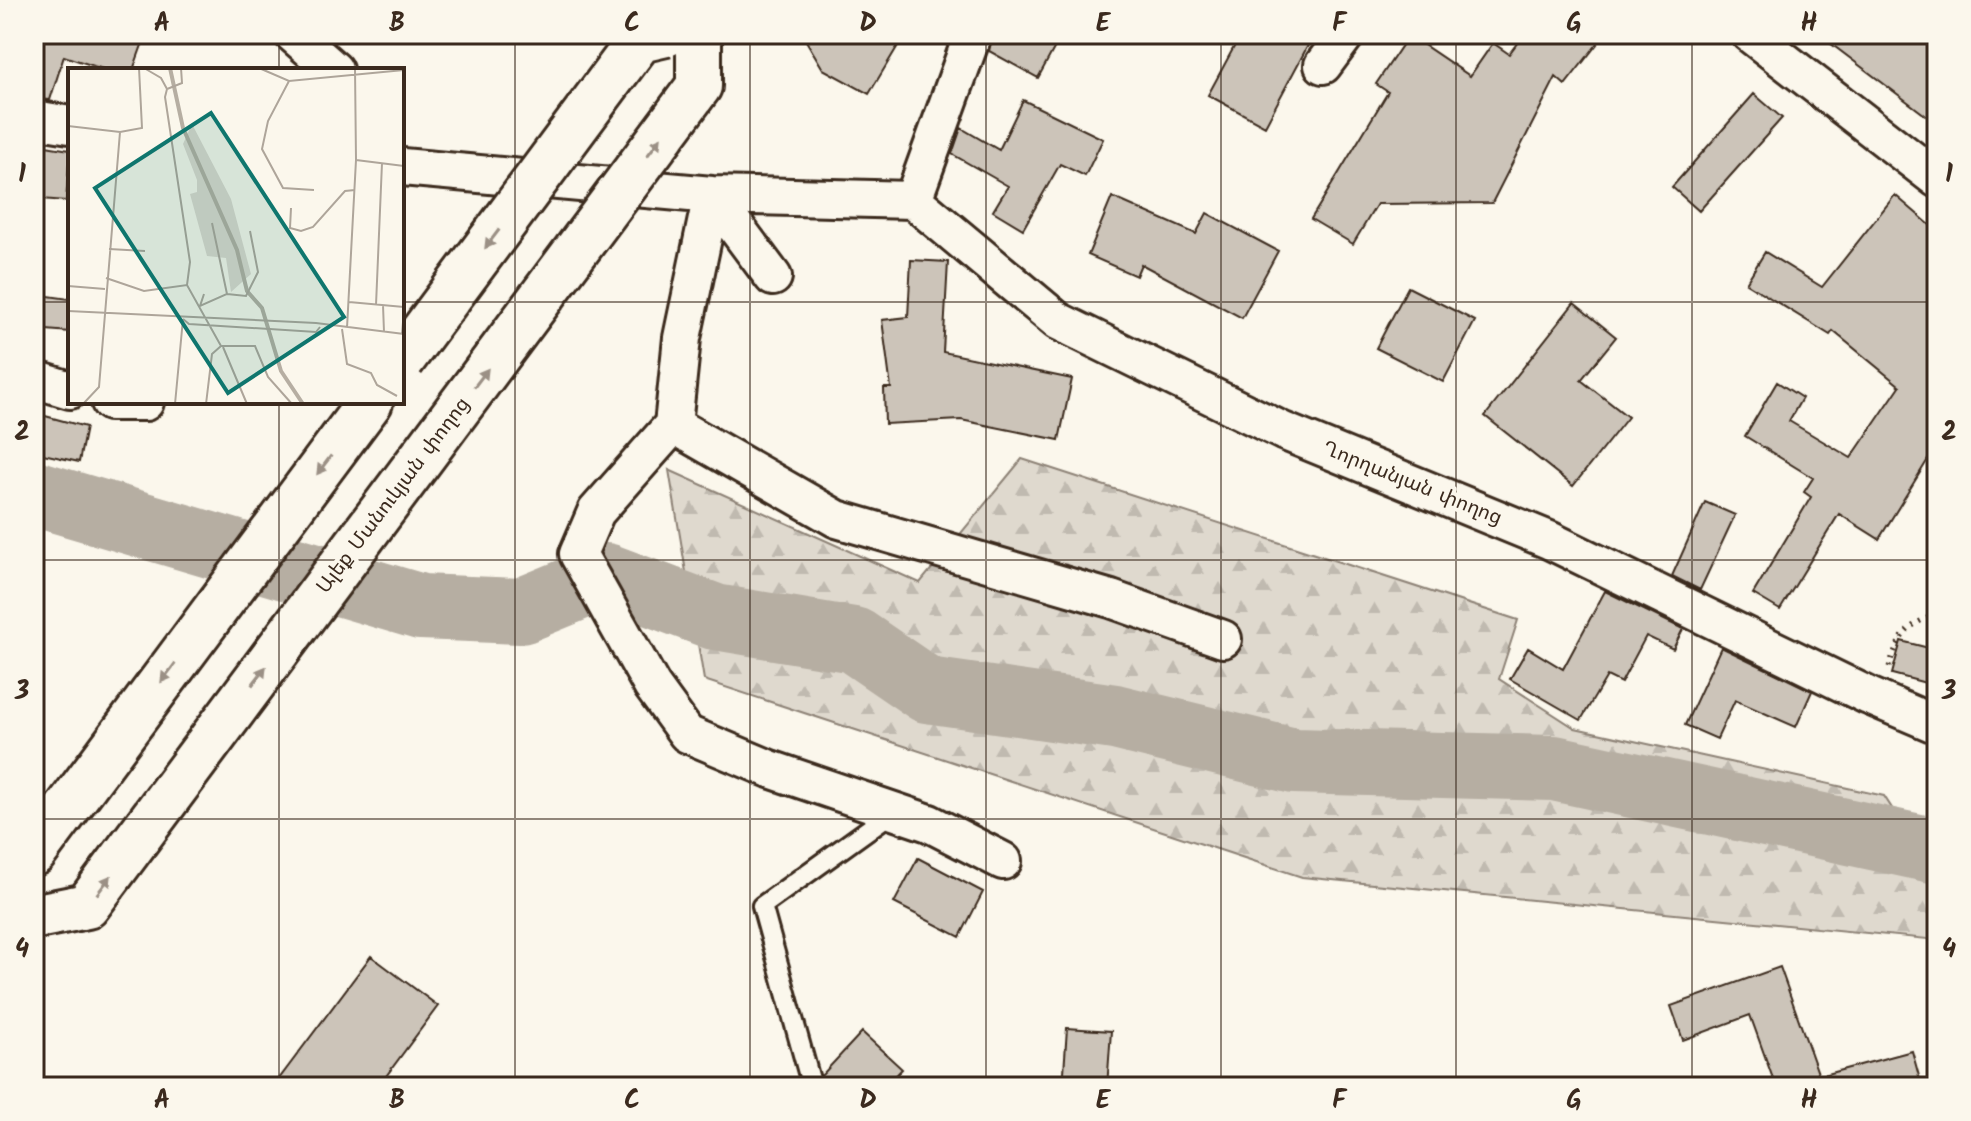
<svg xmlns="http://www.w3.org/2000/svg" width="1971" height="1121" font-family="Kalam,'Noto Sans Armenian',sans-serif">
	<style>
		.forest { fill: url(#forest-firs); stroke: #8d8276; stroke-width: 2 }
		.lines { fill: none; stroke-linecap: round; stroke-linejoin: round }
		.river { stroke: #b6aea2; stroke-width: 66 }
		.building { fill: #ccc4b9; stroke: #3b2a1e; stroke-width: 2 }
		.lane-casing { stroke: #3b2a1e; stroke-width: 24 }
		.street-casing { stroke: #3b2a1e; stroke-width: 42 }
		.primary-casing { stroke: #3b2a1e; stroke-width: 50 }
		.path { stroke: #3b2a1e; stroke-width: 5; stroke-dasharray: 2 6; stroke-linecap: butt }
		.lane { stroke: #fbf7ec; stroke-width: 18 }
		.street { stroke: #fbf7ec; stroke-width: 36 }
		.primary { stroke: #fbf7ec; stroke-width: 44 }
		.primary-bridge-casing { stroke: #3b2a1e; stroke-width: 50; stroke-linecap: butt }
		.primary-bridge { stroke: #fbf7ec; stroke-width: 44 }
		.oneway { fill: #9b9085 }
		.grid { fill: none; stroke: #3b2a1e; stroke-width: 2; stroke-opacity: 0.55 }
		.labels { text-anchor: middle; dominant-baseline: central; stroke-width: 8; stroke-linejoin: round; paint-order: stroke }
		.street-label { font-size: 20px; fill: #3b2a1e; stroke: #fbf7ec }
		.inset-river { fill: none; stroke: #b6aea2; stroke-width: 4 }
		.inset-road { fill: none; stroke: #aea59a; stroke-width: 2 }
		.view { fill: #0f766e; fill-opacity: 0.15; stroke: #0f766e; stroke-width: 4 }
		.inset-edge { fill: none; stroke: #3b2a1e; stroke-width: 4 }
		.neatline { fill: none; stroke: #3b2a1e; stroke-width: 3 }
		.grid-label { font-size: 26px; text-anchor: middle; font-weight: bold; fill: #3b2a1e }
	</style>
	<defs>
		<pattern id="forest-firs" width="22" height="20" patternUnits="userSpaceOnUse" patternTransform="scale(2)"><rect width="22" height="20" fill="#dfd9ce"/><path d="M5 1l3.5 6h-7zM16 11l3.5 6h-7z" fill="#c0bab0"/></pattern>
	</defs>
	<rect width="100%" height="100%" fill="#fbf7ec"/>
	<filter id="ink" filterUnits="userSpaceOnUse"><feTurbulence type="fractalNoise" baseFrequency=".0125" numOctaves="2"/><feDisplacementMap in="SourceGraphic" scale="16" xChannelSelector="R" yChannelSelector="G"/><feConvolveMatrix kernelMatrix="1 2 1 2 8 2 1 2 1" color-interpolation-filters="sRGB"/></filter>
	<g filter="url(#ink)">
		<path class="forest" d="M 1022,459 L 1518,620 L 1499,679 L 1575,728 L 1884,796 L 1937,878 L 1937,940 L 1302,877 L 704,680 L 669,470 L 920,583 Z"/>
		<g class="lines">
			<path class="river" d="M 34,493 L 421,607 L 521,611 L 606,576 L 715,617 L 854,640 L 927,690 L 1115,717 L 1294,761 L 1554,768 L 1937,851"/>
		</g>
		<path class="building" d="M 34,34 L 146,34 L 133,70 L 106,70 L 64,56 L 50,100 L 34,99 Z
			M 802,34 L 905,34 L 869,94 L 823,69 Z
			M 993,34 L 1062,34 L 1038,78 L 989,51 Z
			M 1241,34 L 1257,34 L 1275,44 L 1280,34 L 1314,34 L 1265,126 L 1208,95 Z
			M 1524,34 L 1605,34 L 1565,85 L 1556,77 L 1492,203 L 1377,204 L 1353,244 L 1311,219 L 1388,92 L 1376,84 L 1409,35 L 1470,76 L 1493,43 L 1509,54 Z
			M 1818,34 L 1926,34 L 1937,42 L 1937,124 Z
			M 1754,94 L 1782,118 L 1699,211 L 1672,187 Z
			M 1023,100 L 1103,139 L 1085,176 L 1060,164 L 1023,229 L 993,211 L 1008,186 L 952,154 L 961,128 L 999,150 Z
			M 34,144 L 70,150 L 66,201 L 41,199 L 41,191 L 34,190 Z
			M 1895,195 L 1937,231 L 1937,445 L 1879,539 L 1839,514 L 1780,610 L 1753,594 L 1811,497 L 1804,492 L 1813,478 L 1745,436 L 1777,382 L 1802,398 L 1789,421 L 1851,458 L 1900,386 L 1833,331 L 1830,335 L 1746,283 L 1765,252 L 1822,287 Z
			M 1112,197 L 1196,234 L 1207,213 L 1278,251 L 1242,318 L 1141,264 L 1136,276 L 1088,255 Z
			M 911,260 L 948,262 L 943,352 L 1072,379 L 1059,440 L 961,420 L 885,424 L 884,388 L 891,388 L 882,320 L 908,317 Z
			M 1408,287 L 1475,321 L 1443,382 L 1376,348 Z
			M 34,294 L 70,299 L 70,332 L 34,329 Z
			M 1574,303 L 1616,337 L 1581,380 L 1628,417 L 1573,486 L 1485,416 Z
			M 34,413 L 86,427 L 79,462 L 34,452 Z
			M 1705,502 L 1735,515 L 1700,590 L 1672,576 Z
			M 1605,591 L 1683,629 L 1673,649 L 1646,636 L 1621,683 L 1607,676 L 1581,720 L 1510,679 L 1528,648 L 1563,669 Z
			M 1901,641 L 1937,650 L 1937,686 L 1892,674 Z
			M 1721,647 L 1812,691 L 1796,727 L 1735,700 L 1717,739 L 1685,725 Z
			M 918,858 L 983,892 L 960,937 L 894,903 Z
			M 371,956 L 438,1006 L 378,1087 L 273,1087 Z
			M 1780,967 L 1819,1076 L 1912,1051 L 1922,1087 L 1776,1087 L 1750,1015 L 1683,1040 L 1671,1006 Z
			M 1067,1028 L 1111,1031 L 1107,1087 L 1063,1087 Z
			M 862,1032 L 902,1069 L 885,1087 L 824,1087 L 821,1076 Z"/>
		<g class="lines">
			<defs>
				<path id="lane" d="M 812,1087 L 762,906 L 894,811"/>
				<path id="street" d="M 293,34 L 334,70
					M 1750,34 L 1937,179
					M 1323,65 L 1346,34
					M 34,119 L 70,125
					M 402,167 L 712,195 L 913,200 L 973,34
					M 913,200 L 1058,321 L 1283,431 L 1549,540 L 1869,696 L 1937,725
					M 773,277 L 712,195 L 682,338 L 673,425 L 837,519 L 1111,599 L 1223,639
					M 34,379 L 70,390
					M 110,402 L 145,402
					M 673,425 L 596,512 L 578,554 L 652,686 L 687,734 L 770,769 L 929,823 L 1003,861"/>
				<path id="primary" d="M 34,853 L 370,402"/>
			</defs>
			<use href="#lane" class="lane-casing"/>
			<use href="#street" class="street-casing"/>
			<use href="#primary" class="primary-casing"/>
			<path class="path" d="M 1889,667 C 1897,639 1908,622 1937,615"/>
			<use href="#lane" class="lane"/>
			<use href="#street" class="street"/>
			<use href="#primary" class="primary"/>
			<defs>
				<path id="primary-bridge" d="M 402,360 L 640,40 L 666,34
					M 37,916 L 87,906 L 699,86 L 699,34"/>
			</defs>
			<use href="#primary-bridge" class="primary-bridge-casing"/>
			<use href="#primary-bridge" class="primary-bridge"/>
		</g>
		<defs><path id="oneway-solid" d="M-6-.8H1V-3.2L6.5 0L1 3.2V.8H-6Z" transform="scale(2)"/></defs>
		<g class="oneway">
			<use href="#oneway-solid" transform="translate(654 147) rotate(-53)"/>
			<use href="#oneway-solid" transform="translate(492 239) rotate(127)"/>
			<use href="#oneway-solid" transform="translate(481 378) rotate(-53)"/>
			<use href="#oneway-solid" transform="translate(324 465) rotate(127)"/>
			<use href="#oneway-solid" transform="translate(168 673) rotate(127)"/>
			<use href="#oneway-solid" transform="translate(259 676) rotate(-53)"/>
			<use href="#oneway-solid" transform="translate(104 885) rotate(-53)"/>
		</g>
	</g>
	<path class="grid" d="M 279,34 L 279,70M 515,34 L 515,1087M 750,34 L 750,1087M 986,34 L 986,1087M 1221,34 L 1221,1087M 1456,34 L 1456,1087M 1692,34 L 1692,1087M 34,302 L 70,302M 402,302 L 1937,302M 279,402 L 279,1087M 34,560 L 1937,560M 34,819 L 1937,819"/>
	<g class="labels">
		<g class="street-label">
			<text transform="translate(1412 484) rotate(22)">Ղորղանյան փողոց</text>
			<text transform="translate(394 496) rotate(-53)">Ալեք Մանուկյան փողոց</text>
		</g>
	</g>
	<g transform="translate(68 68)">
		<rect width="336" height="336" fill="#fbf7ec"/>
		<path d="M 124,56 L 163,131 L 183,206 L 163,224 L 158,190 L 139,188 L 122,126 L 129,124 L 129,112 L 115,76 Z" fill="#dfd9ce"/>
		<path class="inset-river" d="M 102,0 L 115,60 L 169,182 L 179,223 L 194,240 L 213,303 L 235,336"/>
		<path class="inset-road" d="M 76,0 L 93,10 L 99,21M 113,0 L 114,15 L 99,21 L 97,29 L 122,194 L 119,217M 191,0 L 221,13 L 336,2M 221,13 L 200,53 L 194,81 L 215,120 L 246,122M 0,58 L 52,64 L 74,60 L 71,0M 288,92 L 336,98M 223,140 L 222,160 L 233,163 L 245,159 L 277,123 L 287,122M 41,181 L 77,183M 38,210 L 76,223 L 119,217 L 153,278 L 187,278 L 200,309 L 224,336M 0,218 L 37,221M 136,226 L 132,238 L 159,226 L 144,155M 159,226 L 178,228 L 190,204 L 182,163M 281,234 L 336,239M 308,237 L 314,95M 315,237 L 316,264M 0,243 L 248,255 L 336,266M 115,251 L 121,256 L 248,264 L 252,259M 279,260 L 288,92 L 287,0M 274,261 L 279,296 L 303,305 L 309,317 L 329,328M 334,266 L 336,242M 155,279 L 179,336M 15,336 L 31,319 L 52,64M 107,336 L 115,251M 138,336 L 144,286 L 153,278"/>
		<path class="view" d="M 143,45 L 276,249 L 160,325 L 27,120 Z"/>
		<rect width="336" height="336" class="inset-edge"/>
	</g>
	<rect width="1971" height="1121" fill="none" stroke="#fbf7ec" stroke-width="88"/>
	<rect x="44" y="44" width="1883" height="1033" class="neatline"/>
	<g class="grid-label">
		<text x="162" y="31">A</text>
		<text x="397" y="31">B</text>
		<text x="632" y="31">C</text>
		<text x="868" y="31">D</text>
		<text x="1103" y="31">E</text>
		<text x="1339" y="31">F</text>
		<text x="1574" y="31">G</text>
		<text x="1809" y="31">H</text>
		<text x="22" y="182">1</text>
		<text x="1949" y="182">1</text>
		<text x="22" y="440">2</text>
		<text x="1949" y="440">2</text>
		<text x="22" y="699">3</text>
		<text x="1949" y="699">3</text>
		<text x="22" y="957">4</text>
		<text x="1949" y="957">4</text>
		<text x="162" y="1108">A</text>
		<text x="397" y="1108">B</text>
		<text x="632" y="1108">C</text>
		<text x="868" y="1108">D</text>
		<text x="1103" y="1108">E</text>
		<text x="1339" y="1108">F</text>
		<text x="1574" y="1108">G</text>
		<text x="1809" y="1108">H</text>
	</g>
</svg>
